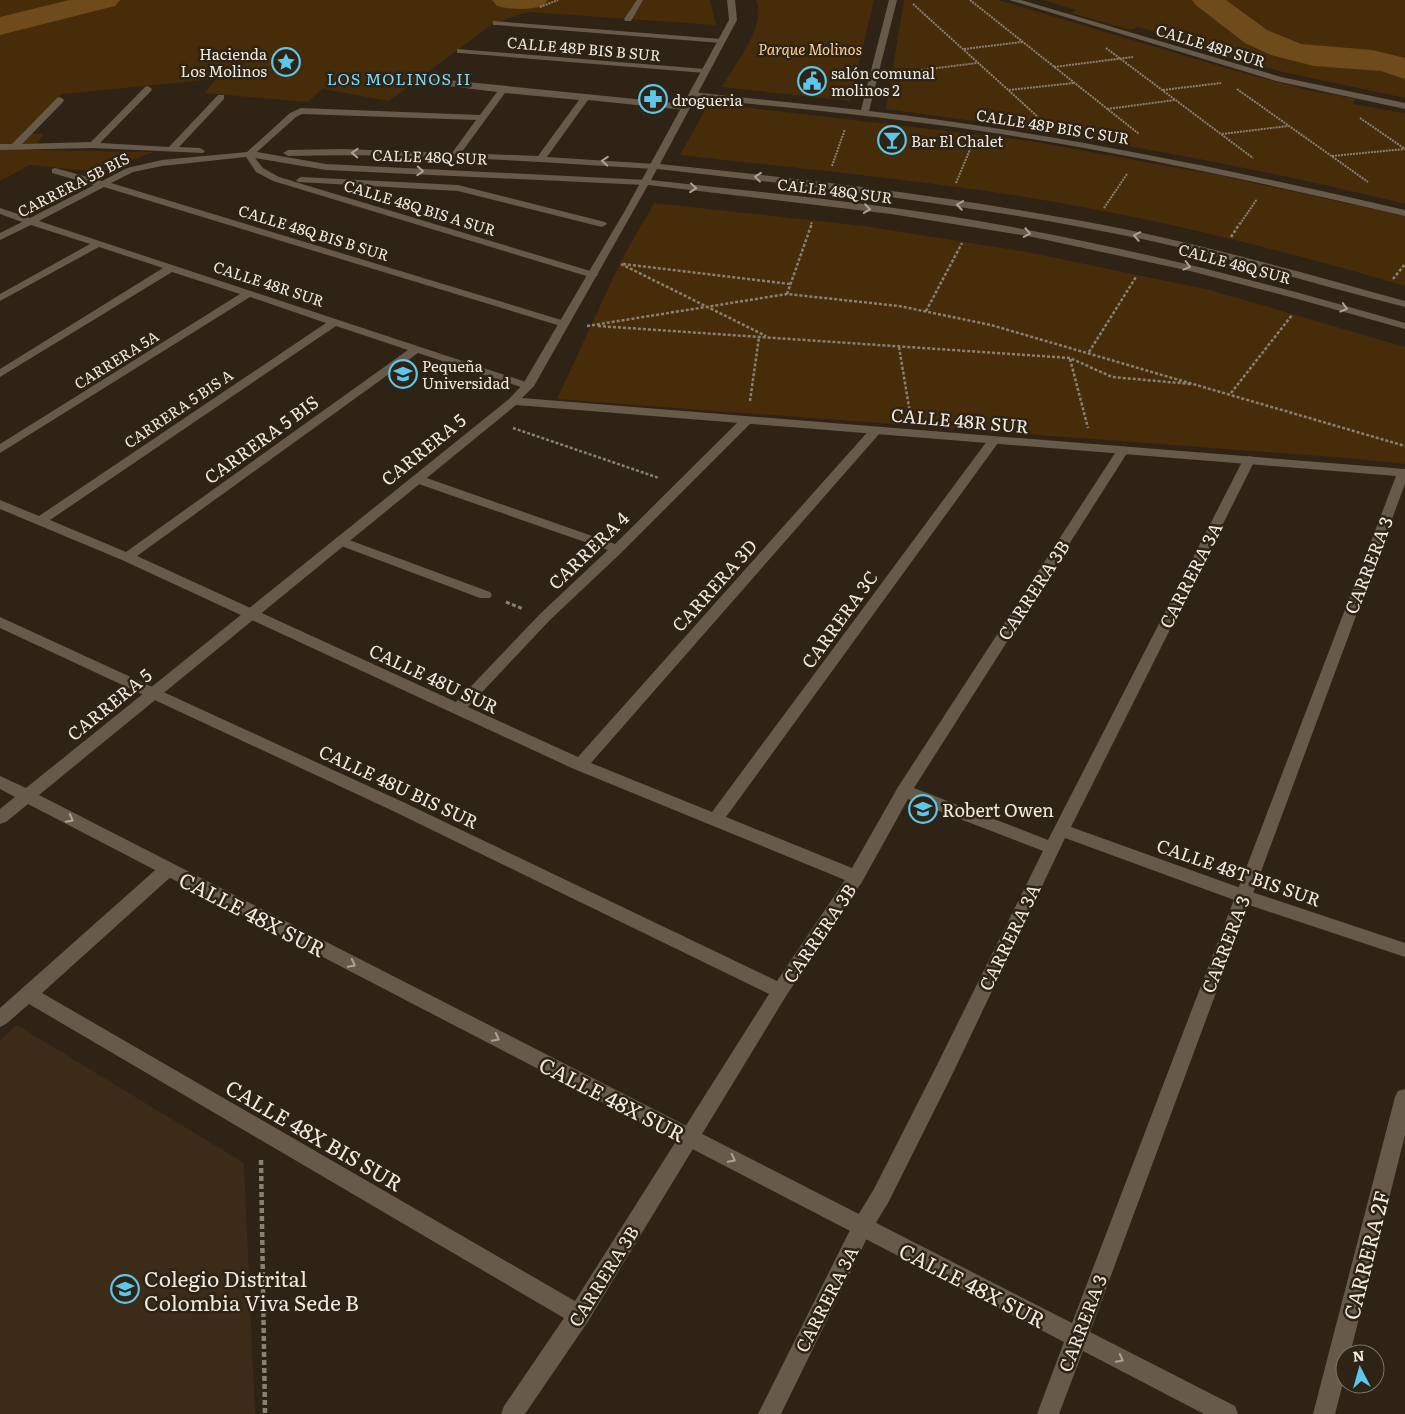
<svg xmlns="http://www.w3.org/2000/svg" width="1405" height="1414" font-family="Literata,serif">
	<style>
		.built { fill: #3b2b18 }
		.green { fill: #462c09 }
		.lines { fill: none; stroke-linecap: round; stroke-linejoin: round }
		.river { fill: #6f4b1b; fill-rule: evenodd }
		.path-far3 { stroke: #898074; stroke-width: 2; stroke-dasharray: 2 1; stroke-linecap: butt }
		.path-far2 { stroke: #898074; stroke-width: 2.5; stroke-dasharray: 3 2; stroke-linecap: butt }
		.path-far1 { stroke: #898074; stroke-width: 3; stroke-dasharray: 4 2.5; stroke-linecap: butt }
		.path { stroke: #898074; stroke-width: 4.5; stroke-dasharray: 5 3; stroke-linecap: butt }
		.lane { fill: #675a4b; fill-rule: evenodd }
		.street { fill: #675a4b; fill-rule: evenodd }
		.secondary { fill: #675a4b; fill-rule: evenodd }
		.oneway { stroke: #aca296 }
		.labels { text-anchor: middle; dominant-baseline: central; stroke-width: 5; stroke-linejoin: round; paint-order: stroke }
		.far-street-label { font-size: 15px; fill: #f0e9e0; stroke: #2e2315 }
		.far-park-label { font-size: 15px; font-style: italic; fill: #fed099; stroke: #2e2315 }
		.far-poi-label { font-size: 15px; fill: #f0e9e0; stroke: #2e2315; text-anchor: start }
		.far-neighbourhood-label { font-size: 16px; letter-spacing: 1px; fill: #7bdaf9; stroke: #2e2315 }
		.street-label { font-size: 18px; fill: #f0e9e0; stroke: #2e2315 }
		.poi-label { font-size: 18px; fill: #f0e9e0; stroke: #2e2315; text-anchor: start }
		.near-street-label { font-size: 21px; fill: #f0e9e0; stroke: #2e2315 }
		.near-poi-label { font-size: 21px; fill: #f0e9e0; stroke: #2e2315; text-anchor: start }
	</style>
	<rect width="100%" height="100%" fill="#2e2315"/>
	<path class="built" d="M 17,1025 L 244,1163 L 255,1414 L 0,1414 L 0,1040 Z"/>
	<path class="green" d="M 0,0 L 710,0 L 716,25 L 528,12 L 494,23 L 389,101 L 323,89 L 307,102 L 204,93 L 216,79 L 62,94 L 22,133 L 44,134 L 31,150 L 154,152 L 100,172 L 30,165 L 0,181 Z
		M 756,0 L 874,0 L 850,101 L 722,87 C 735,64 767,26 756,0 Z
		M 904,0 L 998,0 L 1236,71 L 1307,90 L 1356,99 L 1353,104 L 1405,113 L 1405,204 C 1234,162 1061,132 886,109 Z
		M 1043,0 L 1405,0 L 1405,98 L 1283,72 L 1182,45 L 1189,41 L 1138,27 L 1131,30 L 1071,13 L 1076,10 Z
		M 709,103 L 1025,140 L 1217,175 L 1405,216 L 1405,286 C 1280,249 1154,218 1025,197 C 911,179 795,168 680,155 Z
		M 654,203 L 864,226 L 1027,252 L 1210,290 L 1405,347 L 1405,464 L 1347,458 L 557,399 L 620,263 Z"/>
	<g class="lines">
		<path class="river" d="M 69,0 L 120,0 L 115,6 L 0,35 L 0,17 Z
			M 492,0 L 548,0 L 543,6 C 528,10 512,10 497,6 Z
			M 1192,0 L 1226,0 L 1267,30 L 1301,44 L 1372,50 L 1405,58 L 1405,79 L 1381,71 L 1314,66 L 1271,55 L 1245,43 L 1197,6 Z"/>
		<path class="path-far3" d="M 970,0 L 1139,134
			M 913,4 L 1038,117
			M 540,7 L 558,0
			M 1106,48 L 1253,158
			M 964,49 L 1022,42
			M 1054,67 L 1133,57
			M 897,73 L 977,63
			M 1237,89 L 1368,182
			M 1009,90 L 1074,83
			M 1163,90 L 1221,83
			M 1107,109 L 1175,100
			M 1360,118 L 1405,149
			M 1222,134 L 1288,126
			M 1332,156 L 1405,149
			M 832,166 L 845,129
			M 956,183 L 971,147
			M 1104,208 L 1127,174
			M 811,224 L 812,222
			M 1240,224 L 1257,199"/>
		<path class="path-far2" d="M 1231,237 L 1240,223
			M 621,264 L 766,336
			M 623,264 L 790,284
			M 1393,279 L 1405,264
			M 787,294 L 812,223
			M 926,311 L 962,243
			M 587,326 L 787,294 L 899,306 L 991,325 L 1405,446
			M 598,326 L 1070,358 L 1112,377 L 1191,384
			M 899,347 L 910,413
			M 1089,352 L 1136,277
			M 1070,359 L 1088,428
			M 1231,393 L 1292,315
			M 750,401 L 759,337
			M 513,428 L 659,478"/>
		<path class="path-far1" d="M 506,602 L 523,609"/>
		<path class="path" d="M 261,1160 L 265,1414"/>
		<path class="lane" d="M 637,0 L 643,0 L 631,21 L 625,21 L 624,19 Z"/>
		<path class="street" d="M 889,0 L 897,0 L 869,111 C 1050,132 1228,169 1405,210 L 1405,216 C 1267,184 1128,153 987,132 C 889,117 791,108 692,98 L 688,95 L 692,92 L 861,110 Z
			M 1009,0 L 1021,0 L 1281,77 L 1405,103 L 1405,109 L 1276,81 Z
			M 493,21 L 721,39 L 725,41 L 721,43 L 496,25 L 493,25 Z
			M 457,49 L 705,69 L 709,71 L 705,73 L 460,53 L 457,53 Z
			M 427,78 L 685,104 L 689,107 L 685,110 L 588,100 L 547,157 L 656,164 L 656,168 L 653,169 C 531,161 410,153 288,156 L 283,153 L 288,150 L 342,149 L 452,153 L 476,120 L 302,114 L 296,117 L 257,152 L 326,164 L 647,180 L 647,184 L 644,185 L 326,170 L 255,158 L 263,168 L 279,177 L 597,273 L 598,275 L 593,278 L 273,181 L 256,172 L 246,157 L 162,166 L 133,172 L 111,183 L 568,322 L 569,324 L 564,327 L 104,187 L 39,221 L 532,384 L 534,386 L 528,389 L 524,388 L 418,353 L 137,556 L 456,702 L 540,614 L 608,550 L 413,482 L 411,479 L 413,476 L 421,476 L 615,544 L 743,417 L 751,417 L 753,420 L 751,423 L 622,552 L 550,620 L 468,707 L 578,757 L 872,427 L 880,427 L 882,430 L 880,433 L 591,763 L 712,812 L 990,437 L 998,437 L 1000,440 L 998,443 L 726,817 L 852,868 L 898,787 L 1117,450 L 1123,446 L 1129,450 L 914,788 L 1048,840 L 1243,460 L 1249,456 L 1253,457 L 1255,460 L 1071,827 L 1249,891 L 1405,943 L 1405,957 L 1237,901 L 1065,838 L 950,1079 L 888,1203 L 869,1234 L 781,1414 L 758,1414 L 855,1220 L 874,1189 L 936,1067 L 1043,851 L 908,799 L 862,882 L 786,996 L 587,1323 L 525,1414 L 501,1414 L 504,1406 L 564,1318 L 29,1004 L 6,1024 L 0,1027 L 0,1008 L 162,864 L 168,863 L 174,864 L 176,869 L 174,874 L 42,993 L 575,1301 L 769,994 L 391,810 L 0,628 L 0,617 L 403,802 L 777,981 L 845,880 L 574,769 L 122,560 L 0,509 L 0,500 L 39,516 L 326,323 L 250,297 L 0,453 L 0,444 L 240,294 L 172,272 L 0,377 L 0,369 L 163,268 L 99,247 L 0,301 L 0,294 L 90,244 L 31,225 L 0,240 L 0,233 L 22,222 L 0,214 L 0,208 L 30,218 L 94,185 L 52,173 L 52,169 L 55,168 L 102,181 L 127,168 L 162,160 L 247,152 L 290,113 L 301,108 L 480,115 L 497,92 L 424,83 L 423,81 ZM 505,93 L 579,100 L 538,156 L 461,153 ZM 336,326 L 408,350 L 126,552 L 50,520 Z
			M 148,86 L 152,89 L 151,91 L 100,143 L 169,147 L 218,95 L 224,95 L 224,99 L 179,147 L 200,148 L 205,151 L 203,153 L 93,148 L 0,150 L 0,144 L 12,144 L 57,98 L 60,97 L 64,100 L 63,102 L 22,144 L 91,142 L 145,87 Z
			M 301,177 L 458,185 L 605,222 L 607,224 L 602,227 L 458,191 L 298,182 L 296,180 Z
			M 341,537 L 490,592 L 492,595 L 490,598 L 480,598 L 336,544 L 334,541 L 336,538 Z
			M 1405,1089 L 1405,1135 L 1350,1354 L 1345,1354 L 1345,1375 L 1335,1414 L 1313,1414 L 1395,1097 L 1398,1091 Z"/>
		<path class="secondary" d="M 727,0 L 735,0 L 737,20 L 660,164 C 822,181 983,200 1143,233 C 1231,252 1318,277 1405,301 L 1405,307 C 1317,285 1231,258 1142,239 C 982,206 819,187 657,169 L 651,180 C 759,192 867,202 973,220 C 1119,245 1263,281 1405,323 L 1405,329 L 1294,298 L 1190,271 L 1028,236 L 891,214 L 648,185 L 534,386 L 522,398 L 1405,469 L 1405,484 L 1090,1332 L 1235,1406 L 1238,1414 L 1204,1414 L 1083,1351 L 1059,1414 L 1037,1414 L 1064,1342 L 28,804 L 6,822 L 0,824 L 0,809 L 15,797 L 0,789 L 0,776 L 26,788 L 509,399 L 523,384 L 627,207 L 729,20 ZM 516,405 L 1396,476 L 1072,1323 L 39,795 Z"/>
	</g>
	<defs><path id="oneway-chevron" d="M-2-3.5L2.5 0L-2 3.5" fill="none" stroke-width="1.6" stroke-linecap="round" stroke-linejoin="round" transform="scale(1.25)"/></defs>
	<g class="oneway">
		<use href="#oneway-chevron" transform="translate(355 153) rotate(-178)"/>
		<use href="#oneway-chevron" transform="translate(605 161) rotate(-176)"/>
		<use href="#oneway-chevron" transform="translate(420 171) rotate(3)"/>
		<use href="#oneway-chevron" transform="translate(758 177) rotate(-173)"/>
		<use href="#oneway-chevron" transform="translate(693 188) rotate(6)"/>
		<use href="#oneway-chevron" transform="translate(960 205) rotate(-171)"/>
		<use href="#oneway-chevron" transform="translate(867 209) rotate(8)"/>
		<use href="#oneway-chevron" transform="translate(1027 233) rotate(11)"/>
		<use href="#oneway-chevron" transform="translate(1137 236) rotate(-169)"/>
		<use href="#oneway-chevron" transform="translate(1187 266) rotate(14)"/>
		<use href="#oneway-chevron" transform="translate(1344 308) rotate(16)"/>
		<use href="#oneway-chevron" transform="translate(70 819) rotate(27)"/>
		<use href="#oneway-chevron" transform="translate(352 964) rotate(27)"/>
		<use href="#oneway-chevron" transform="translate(496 1038) rotate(27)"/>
		<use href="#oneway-chevron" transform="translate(732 1159) rotate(27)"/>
		<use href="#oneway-chevron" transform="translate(1120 1359) rotate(27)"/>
	</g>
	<defs>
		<symbol id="sight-ring" viewBox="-11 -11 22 22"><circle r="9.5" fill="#2e2315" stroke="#5cc7e8" stroke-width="1.5"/><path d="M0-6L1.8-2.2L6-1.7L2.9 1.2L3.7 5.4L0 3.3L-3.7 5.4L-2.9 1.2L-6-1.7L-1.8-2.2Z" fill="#5cc7e8"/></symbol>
		<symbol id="civic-ring" viewBox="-11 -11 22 22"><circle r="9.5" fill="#2e2315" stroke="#5cc7e8" stroke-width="1.5"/><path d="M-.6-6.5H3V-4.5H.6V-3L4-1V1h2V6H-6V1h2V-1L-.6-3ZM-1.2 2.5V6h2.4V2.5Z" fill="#5cc7e8"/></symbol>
		<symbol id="pharmacy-ring" viewBox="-11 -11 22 22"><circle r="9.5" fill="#2e2315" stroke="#5cc7e8" stroke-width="1.5"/><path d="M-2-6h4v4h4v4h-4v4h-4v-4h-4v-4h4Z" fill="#5cc7e8"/></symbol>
		<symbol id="bar-ring" viewBox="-11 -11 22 22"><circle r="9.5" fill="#2e2315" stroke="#5cc7e8" stroke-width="1.5"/><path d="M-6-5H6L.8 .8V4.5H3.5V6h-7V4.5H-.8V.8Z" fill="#5cc7e8"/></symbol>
		<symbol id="school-ring" viewBox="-11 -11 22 22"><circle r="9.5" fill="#2e2315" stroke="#5cc7e8" stroke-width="1.5"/><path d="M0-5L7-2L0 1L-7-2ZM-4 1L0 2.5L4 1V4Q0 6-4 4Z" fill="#5cc7e8"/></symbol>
	</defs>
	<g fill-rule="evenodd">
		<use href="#sight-ring" x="270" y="46" width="32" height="32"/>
		<use href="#civic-ring" x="796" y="65" width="32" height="32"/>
		<use href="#pharmacy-ring" x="637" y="83" width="32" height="32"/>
		<use href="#bar-ring" x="876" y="124" width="32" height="32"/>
		<use href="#school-ring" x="387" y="358" width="32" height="32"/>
		<use href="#school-ring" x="907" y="793" width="32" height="32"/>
		<use href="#school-ring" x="109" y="1273" width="32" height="32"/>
	</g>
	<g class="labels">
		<g class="far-street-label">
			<text transform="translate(1211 45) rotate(17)">CALLE 48P SUR</text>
			<text transform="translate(584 48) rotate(5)">CALLE 48P BIS B SUR</text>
			<text transform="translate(1053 126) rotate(9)">CALLE 48P BIS C SUR</text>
			<text transform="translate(430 156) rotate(2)">CALLE 48Q SUR</text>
			<text transform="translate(73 184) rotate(-27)">CARRERA 5B BIS</text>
			<text transform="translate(835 190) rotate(7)">CALLE 48Q SUR</text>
			<text transform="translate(420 207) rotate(17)">CALLE 48Q BIS A SUR</text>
			<text transform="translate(314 232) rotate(17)">CALLE 48Q BIS B SUR</text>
			<text transform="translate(1235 263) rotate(15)">CALLE 48Q SUR</text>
			<text transform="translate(269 283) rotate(18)">CALLE 48R SUR</text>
			<text transform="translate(116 359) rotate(-32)">CARRERA 5A</text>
			<text transform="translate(178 408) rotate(-34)">CARRERA 5 BIS A</text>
		</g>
		<g class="far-park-label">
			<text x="810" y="48">Parque Molinos</text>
		</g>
		<g class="far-poi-label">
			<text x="267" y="53" text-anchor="end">Hacienda<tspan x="267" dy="17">Los Molinos</tspan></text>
			<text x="831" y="72">salón comunal<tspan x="831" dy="17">molinos 2</tspan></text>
			<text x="672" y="99">drogueria</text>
			<text x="911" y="140">Bar El Chalet</text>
			<text x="422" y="365">Pequeña<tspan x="422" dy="17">Universidad</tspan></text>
		</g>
		<g class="far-neighbourhood-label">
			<text x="399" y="78">LOS MOLINOS II</text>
		</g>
		<g class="street-label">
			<text transform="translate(960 420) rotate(5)">CALLE 48R SUR</text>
			<text transform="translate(261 439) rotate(-36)">CARRERA 5 BIS</text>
			<text transform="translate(423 449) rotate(-39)">CARRERA 5</text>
			<text transform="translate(588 550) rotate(-44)">CARRERA 4</text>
			<text transform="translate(1368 565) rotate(-69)">CARRERA 3</text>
			<text transform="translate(1190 575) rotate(-63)">CARRERA 3A</text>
			<text transform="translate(714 585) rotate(-48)">CARRERA 3D</text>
			<text transform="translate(1033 590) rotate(-57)">CARRERA 3B</text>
			<text transform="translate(839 619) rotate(-54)">CARRERA 3C</text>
			<text transform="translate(434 678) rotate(25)">CALLE 48U SUR</text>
			<text transform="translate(109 704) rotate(-39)">CARRERA 5</text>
			<text transform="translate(399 786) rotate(25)">CALLE 48U BIS SUR</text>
			<text transform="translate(1239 872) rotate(19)">CALLE 48T BIS SUR</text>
			<text transform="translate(819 933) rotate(-56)">CARRERA 3B</text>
			<text transform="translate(1009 937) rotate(-64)">CARRERA 3A</text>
			<text transform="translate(1225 944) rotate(-69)">CARRERA 3</text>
			<text transform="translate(603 1276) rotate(-58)">CARRERA 3B</text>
			<text transform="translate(826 1299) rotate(-63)">CARRERA 3A</text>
			<text transform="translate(1082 1323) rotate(-69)">CARRERA 3</text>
		</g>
		<g class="poi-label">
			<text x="942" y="809">Robert Owen</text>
		</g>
		<g class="near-street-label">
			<text transform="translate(253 913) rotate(27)">CALLE 48X SUR</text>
			<text transform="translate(613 1098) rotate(27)">CALLE 48X SUR</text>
			<text transform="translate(315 1134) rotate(30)">CALLE 48X BIS SUR</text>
			<text transform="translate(1365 1255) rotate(-76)">CARRERA 2F</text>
			<text transform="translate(973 1284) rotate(27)">CALLE 48X SUR</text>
		</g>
		<g class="near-poi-label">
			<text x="144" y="1277">Colegio Distrital<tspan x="144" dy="24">Colombia Viva Sede B</tspan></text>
		</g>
	</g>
	<g transform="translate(1360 1369) rotate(354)"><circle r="24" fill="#2e2315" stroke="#7c7266"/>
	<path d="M0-4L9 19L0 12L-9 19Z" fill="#5cc7e8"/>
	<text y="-8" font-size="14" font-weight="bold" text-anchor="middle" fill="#f0e9e0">N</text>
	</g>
</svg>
